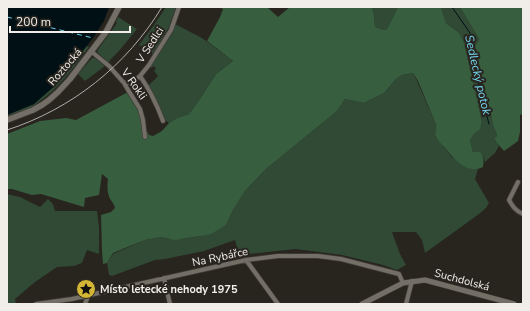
<svg xmlns="http://www.w3.org/2000/svg" width="530" height="311" font-family="'Nunito Sans',sans-serif">
	<style>
		.green { fill: #304a35 }
		.forest { fill: #375e3f }
		.water { fill: #011015 }
		.lines { fill: none; stroke-linecap: round; stroke-linejoin: round }
		.stream { stroke: #011015; stroke-width: 1 }
		.ferry { stroke: #71d2eb; stroke-width: 1; stroke-dasharray: 5 4; stroke-linecap: butt }
		.minor-casing { stroke: #423e3a; stroke-width: 5.5 }
		.tertiary-casing { stroke: #423e3a; stroke-width: 6 }
		.secondary-casing { stroke: #423e3a; stroke-width: 7 }
		.minor { stroke: #736f67; stroke-width: 4 }
		.tertiary { stroke: #736f67; stroke-width: 5 }
		.secondary { stroke: #736f67; stroke-width: 5.5 }
		.rail { stroke: #b0ada8; stroke-width: 1 }
		.labels { text-anchor: middle; dominant-baseline: central; stroke-width: 4; stroke-linejoin: round; paint-order: stroke }
		.street-label { font-size: 11px; fill: #f1eeea; stroke: #28241e }
		.poi-label { font-size: 11px; font-weight: bold; fill: #f1eeea; stroke: #28241e; text-anchor: start }
		.water-label { font-size: 12px; font-style: italic; fill: #71d2eb; stroke: #28241e }
	</style>
	<rect width="100%" height="100%" fill="#28241e"/>
	<path class="green" d="M 166,7 L 176,7 L 169,27 L 153,54 L 139,45 L 154,25 Z
		M 372,7 L 398,7 L 387,29 L 384,30 L 375,27 L 374,15 Z
		M 441,7 L 460,7 L 478,37 L 479,40 L 475,46 L 477,51 L 485,98 L 490,108 L 493,126 L 496,132 L 497,136 L 494,138 L 499,146 L 495,153 L 485,162 L 483,156 L 473,152 L 470,140 C 474,131 479,133 482,122 L 464,43 L 457,31 L 446,23 Z
		M 118,17 L 137,29 L 119,51 L 110,60 L 109,63 L 98,53 L 97,51 L 117,23 L 116,22 Z
		M 175,24 L 202,38 L 233,61 L 216,74 L 202,96 L 189,114 L 177,118 L 169,123 L 165,120 L 148,86 L 158,76 L 154,71 L 156,68 L 153,66 L 152,68 L 150,67 L 173,31 Z
		M 86,46 L 89,47 C 74,67 58,90 36,104 C 28,110 16,113 7,116 L 7,115 L 34,104 Z
		M 92,58 L 95,58 L 105,66 L 85,81 L 78,74 Z
		M 413,73 L 417,81 L 436,125 L 435,135 L 437,139 L 452,157 L 470,168 L 478,169 L 475,179 L 489,203 L 486,208 L 479,214 L 425,253 L 422,240 L 416,232 L 392,232 L 400,254 L 406,265 L 397,270 L 383,265 L 342,255 L 296,249 L 239,255 L 235,240 L 204,251 L 165,259 L 155,260 L 112,276 L 109,275 L 107,263 L 113,254 L 145,240 L 162,237 L 170,239 L 183,239 L 201,236 L 226,225 L 233,210 L 245,191 L 266,169 L 337,111 L 345,99 L 364,103 L 384,93 L 396,79 L 402,75 Z
		M 7,194 L 20,197 L 40,207 L 48,199 L 53,204 L 55,211 L 97,211 L 99,227 L 99,254 L 87,250 L 82,263 L 74,266 L 57,267 L 35,282 L 15,299 L 16,304 L 7,304 Z"/>
	<path class="forest" d="M 219,7 L 267,7 L 278,17 L 290,7 L 372,7 L 374,15 L 375,27 L 384,30 L 387,29 L 398,7 L 441,7 L 446,23 C 456,31 459,30 464,43 L 482,122 L 480,129 L 474,134 L 470,140 L 473,152 L 480,152 C 484,157 484,160 483,167 C 467,175 454,159 445,148 C 441,144 437,140 435,135 L 436,125 L 418,81 L 413,73 L 402,75 L 396,79 L 384,93 L 364,103 L 345,99 L 337,111 L 266,169 L 245,191 L 233,210 L 226,225 L 211,234 L 201,236 L 175,240 L 170,239 L 162,237 L 145,240 L 113,253 L 107,263 L 103,264 L 102,251 L 101,215 L 111,212 L 115,208 C 114,204 112,202 110,199 C 107,192 107,186 108,179 L 102,174 L 99,195 L 85,198 L 84,207 L 41,194 L 32,195 L 12,189 L 7,189 L 7,134 L 40,121 L 66,118 L 76,120 L 128,92 L 140,113 L 142,122 L 149,135 L 153,136 L 162,131 L 169,123 L 177,118 L 189,114 L 202,96 L 216,74 L 233,61 L 207,41 L 220,17 L 223,9 Z
		M 460,7 L 522,7 L 523,13 L 523,114 L 520,115 L 520,132 L 518,141 L 504,151 L 497,143 L 494,138 L 497,136 L 496,132 L 493,126 L 490,108 L 485,98 L 477,51 L 475,46 L 479,40 L 478,37 Z"/>
	<path class="water" d="M 7,7 L 109,7 L 104,21 L 93,38 L 57,84 L 34,104 L 7,115 Z"/>
	<g class="lines">
		<path class="stream" d="M 452,7 L 470,33 L 470,37 L 469,41 L 469,45 L 473,53 L 479,86 L 489,124"/>
		<path class="ferry" d="M 7,17 L 93,38"/>
		<defs>
			<path id="minor" d="M 92,52 L 109,66 L 124,83 L 130,93 L 140,109 L 143,120 L 145,137
				M 140,76 C 150,90 157,105 163,121
				M 124,83 L 132,82 L 140,76 L 149,65 L 171,30 L 179,7
				M 518,182 L 509,200 C 513,207 516,211 523,214
				M 246,260 L 278,304
				M 164,278 L 170,304
				M 36,304 L 72,299 L 246,260 L 278,256 L 318,256 L 341,259 L 399,274 L 403,283
				M 85,304 L 88,296
				M 406,304 L 412,281"/>
			<path id="tertiary" d="M 362,304 L 403,283 L 425,280 L 514,304"/>
			<path id="secondary" d="M 7,120 L 33,110 L 42,105 L 49,100 L 58,92 L 70,79 L 106,32 L 119,7"/>
		</defs>
		<use href="#minor" class="minor-casing"/>
		<use href="#tertiary" class="tertiary-casing"/>
		<use href="#secondary" class="secondary-casing"/>
		<use href="#minor" class="minor"/>
		<use href="#tertiary" class="tertiary"/>
		<use href="#secondary" class="secondary"/>
		<path class="rail" d="M 7,130 C 72,109 127,65 162,7"/>
	</g>
	<defs>
		<symbol id="sight-disc" viewBox="-11 -11 22 22"><circle r="9.5" fill="#d3b635" stroke="#28241e"/><path d="M0-6L1.8-2.2L6-1.7L2.9 1.2L3.7 5.4L0 3.3L-3.7 5.4L-2.9 1.2L-6-1.7L-1.8-2.2Z" fill="#111"/></symbol>
	</defs>
	<g fill-rule="evenodd">
		<use href="#sight-disc" x="75" y="278" width="22" height="22"/>
	</g>
	<g class="labels">
		<g class="street-label">
			<text transform="translate(150 45) rotate(-57)">V Sedlci</text>
			<text transform="translate(65 67) rotate(-49)">Roztocká</text>
			<text transform="translate(134 84) rotate(55)">V Rokli</text>
			<text transform="translate(220 257) rotate(-12)">Na Rybářce</text>
			<text transform="translate(462 280) rotate(15)">Suchdolská</text>
		</g>
		<g class="poi-label">
			<text x="100" y="289">Místo letecké nehody 1975</text>
		</g>
		<g class="water-label">
			<text transform="translate(478 75) rotate(77)">Sedlecký potok</text>
		</g>
	</g>
	<rect width="530" height="311" fill="none" stroke="#f1eeea" stroke-width="16"/>
	<path d="M10 26v6h120v-6" fill="none" stroke="#f1eeea" stroke-width="2"/>
	<text x="16" y="26" font-size="12" fill="#f1eeea" stroke="#28241e" stroke-width="3" paint-order="stroke">200 m</text>
</svg>
